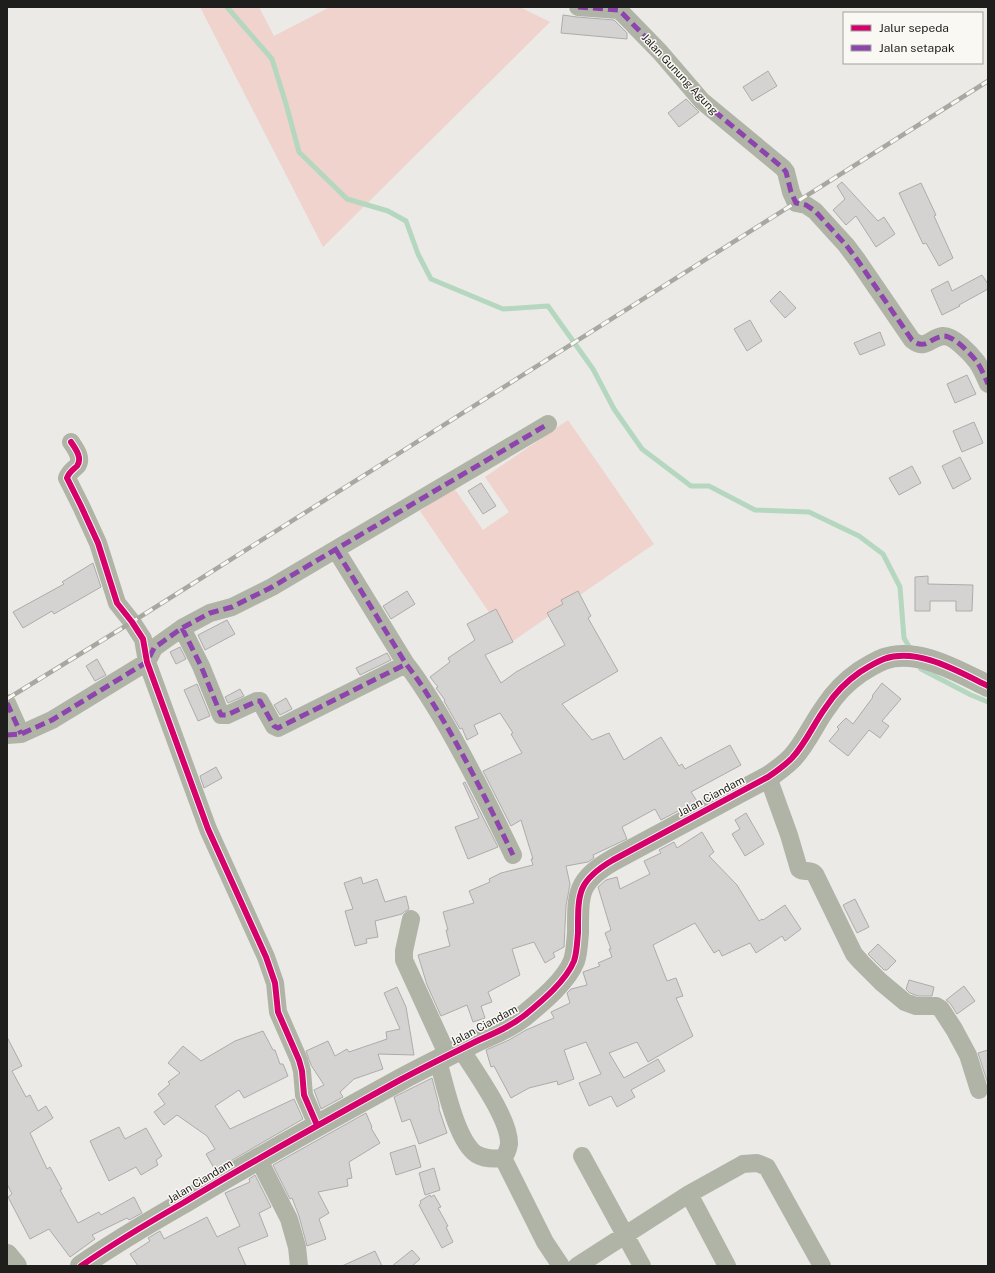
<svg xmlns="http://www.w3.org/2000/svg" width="995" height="1273" font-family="'Public Sans',sans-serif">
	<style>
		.green { fill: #efd3cc }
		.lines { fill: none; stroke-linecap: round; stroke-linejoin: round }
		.stream { stroke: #b5d7c0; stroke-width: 5 }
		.building { fill: #d4d3d2; stroke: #adacaa }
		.street { stroke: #b0b4a7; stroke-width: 18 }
		.secondary { stroke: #afb3a6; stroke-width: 22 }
		.rail-casing { stroke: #a7a9a1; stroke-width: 4.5 }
		.rail { stroke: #f9f8f3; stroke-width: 3; stroke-dasharray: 9; stroke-linecap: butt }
		.quiet { stroke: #8e44ad; stroke-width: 5; stroke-dasharray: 10 5; stroke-linecap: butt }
		.cycleway-casing { stroke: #f9f8f3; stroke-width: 8 }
		.cycleway { stroke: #d6006c; stroke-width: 6 }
		.labels { text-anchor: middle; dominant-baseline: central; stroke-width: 3; stroke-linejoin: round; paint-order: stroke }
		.street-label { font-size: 11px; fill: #1e1e1c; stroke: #f9f8f3 }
	</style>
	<rect width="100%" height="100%" fill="#ebeae7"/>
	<path class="green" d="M 200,7 L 259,7 L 274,36 L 330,7 L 520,7 L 550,22 L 323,247 Z
		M 568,420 L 654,544 L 510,643 L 420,511 L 454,488 L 483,530 L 509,512 L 485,477 Z"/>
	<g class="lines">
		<path class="stream" d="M 227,7 L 272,59 L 286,104 L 299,152 L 347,199 L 388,211 L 406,221 L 418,254 L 431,279 L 503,309 L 548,306 L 593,369 L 614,409 L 642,449 L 691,486 L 709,486 L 755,510 L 809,512 L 859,536 L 883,554 L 900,587 L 904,638 L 911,650
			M 918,664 L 921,669 L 971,695 L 988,702"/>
	</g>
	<path class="building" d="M 563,15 L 577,17 L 614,20 L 627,33 L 627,39 L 561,33 Z
		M 768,71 L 777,86 L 752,101 L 743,87 Z
		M 686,99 L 699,112 L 679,127 L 668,113 Z
		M 842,182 L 878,221 L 884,217 L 895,234 L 876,247 L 856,216 L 846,225 L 833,210 L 845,199 L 837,186 Z
		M 921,183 L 936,215 L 934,216 L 953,258 L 939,266 L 926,243 L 923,244 L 899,193 Z
		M 982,275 L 988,284 L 988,289 L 959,305 L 960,306 L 942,315 L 931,290 L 948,281 L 952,291 Z
		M 780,291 L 796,308 L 785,318 L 770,301 Z
		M 750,320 L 762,341 L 747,351 L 734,329 Z
		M 880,332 L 885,345 L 860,355 L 854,343 Z
		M 967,375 L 976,394 L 955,403 L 947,384 Z
		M 974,422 L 983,443 L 962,452 L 953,431 Z
		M 960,457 L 971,479 L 953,489 L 942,466 Z
		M 912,466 L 921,483 L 899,495 L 889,478 Z
		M 481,483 L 496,506 L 483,514 L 468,491 Z
		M 93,563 L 101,587 L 54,614 L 52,611 L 23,628 L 13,612 L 64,584 L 62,582 Z
		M 928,576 L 928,584 L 973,585 L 972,611 L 956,611 L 956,601 L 930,601 L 930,611 L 915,611 L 915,577 Z
		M 407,591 L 415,604 L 391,619 L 383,606 Z
		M 578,591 L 591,616 L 588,618 L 618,671 L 562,704 L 592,740 L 609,733 L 624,760 L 661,737 L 679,766 L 682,764 L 685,769 L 730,745 L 741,765 L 691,792 L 697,801 L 661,820 L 655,809 L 622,827 L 627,839 L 593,855 L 594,858 L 588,862 L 566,866 L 570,884 L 566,906 L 564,947 L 553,953 L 555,957 L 545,963 L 534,942 L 512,949 L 520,975 L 488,992 L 492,1002 L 481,1006 L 485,1018 L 473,1022 L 467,1005 L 441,1016 L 427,985 L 418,955 L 450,946 L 446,930 L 448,930 L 443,912 L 474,903 L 469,891 L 490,882 L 489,879 L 501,873 L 533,865 L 531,859 L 533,859 L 521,820 L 511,826 L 483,771 L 522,753 L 511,734 L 513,733 L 500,713 L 474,725 L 478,734 L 467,740 L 462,728 L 460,729 L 444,701 L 445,700 L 436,688 L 438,687 L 430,677 L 450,662 L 448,658 L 475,640 L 467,624 L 496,609 L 513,642 L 485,655 L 501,683 L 516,672 L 565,645 L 547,613 L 563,604 L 561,600 Z
		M 227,620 L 235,634 L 205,650 L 198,635 Z
		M 180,647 L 186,659 L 176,664 L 170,652 Z
		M 387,653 L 391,660 L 360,675 L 356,668 Z
		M 97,659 L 106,675 L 95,681 L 86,666 Z
		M 882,683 L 901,699 L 882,721 L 889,726 L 880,738 L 869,730 L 848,756 L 829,741 L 839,729 L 837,727 L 846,718 L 853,724 L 873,697 L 872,696 Z
		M 197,684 L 210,716 L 198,721 L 184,690 Z
		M 240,689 L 244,696 L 228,703 L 225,697 Z
		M 286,698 L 292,709 L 280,715 L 274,705 Z
		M 216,767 L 222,778 L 204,788 L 200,776 Z
		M 465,782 L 498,847 L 468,859 L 455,827 L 479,818 L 463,783 Z
		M 746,813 L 764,844 L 745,856 L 732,834 L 740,829 L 735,820 Z
		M 702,832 L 714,852 L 709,856 L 737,885 L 759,921 L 762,919 L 763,920 L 785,905 L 801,929 L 785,941 L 782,936 L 756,953 L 750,943 L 722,956 L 719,950 L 714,953 L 695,923 L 653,945 L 667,981 L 676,978 L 683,996 L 676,998 L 693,1036 L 648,1062 L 637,1042 L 609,1053 L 624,1078 L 658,1059 L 665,1071 L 631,1090 L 635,1097 L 617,1107 L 611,1096 L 589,1106 L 579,1083 L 601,1074 L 586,1042 L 564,1050 L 574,1079 L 558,1085 L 557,1081 L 529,1088 L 511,1098 L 494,1066 L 491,1067 L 486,1050 L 509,1040 L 526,1030 L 554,1018 L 551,1012 L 570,1003 L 567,993 L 571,989 L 587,985 L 583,972 L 600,966 L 598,963 L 612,957 L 609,949 L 611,949 L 605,933 L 611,930 L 598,887 L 606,880 L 617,877 L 620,889 L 650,874 L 644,861 L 661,853 L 659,850 L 674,842 L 677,848 Z
		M 361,877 L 363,884 L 377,879 L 385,902 L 406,896 L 409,909 L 404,912 L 402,914 L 375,921 L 378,937 L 366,939 L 367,943 L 355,946 L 345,911 L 353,909 L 344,883 Z
		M 855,899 L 869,927 L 857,933 L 843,905 Z
		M 878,944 L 896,961 L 887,970 L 884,970 L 868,954 Z
		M 909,980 L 934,987 L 932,996 L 918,996 L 910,993 L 906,989 Z
		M 964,986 L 975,1001 L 957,1014 L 950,1003 L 946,1000 Z
		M 397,987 L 406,1007 L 414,1055 L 378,1054 L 383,1069 L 354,1079 L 340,1092 L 343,1097 L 321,1109 L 314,1090 L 324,1085 L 311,1065 L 306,1051 L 328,1041 L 335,1056 L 347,1049 L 349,1052 L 387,1039 L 386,1032 L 400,1029 L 384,993 Z
		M 263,1031 L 273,1050 L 275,1050 L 280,1064 L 283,1064 L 288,1076 L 244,1098 L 239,1090 L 215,1106 L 230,1129 L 294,1099 L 303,1119 L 215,1170 L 206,1154 L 215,1149 L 207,1136 L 177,1115 L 164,1125 L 154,1112 L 165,1104 L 158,1094 L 170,1084 L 168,1082 L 180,1073 L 168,1063 L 183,1046 L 201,1061 L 235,1041 Z
		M 7,1037 L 22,1066 L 12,1071 L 26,1097 L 30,1095 L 38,1111 L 46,1106 L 53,1118 L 30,1133 L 47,1169 L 50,1167 L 62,1189 L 60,1190 L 78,1223 L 99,1212 L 101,1215 L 134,1197 L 142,1213 L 129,1220 L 127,1218 L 92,1235 L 95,1239 L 70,1257 L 49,1229 L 30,1239 L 8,1197 L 12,1194 L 7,1184 Z
		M 988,1050 L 988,1084 L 978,1053 Z
		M 432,1078 L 439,1105 L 439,1109 L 447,1133 L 419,1144 L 410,1119 L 402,1122 L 394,1097 Z
		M 366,1113 L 372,1127 L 371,1128 L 380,1143 L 349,1162 L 352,1178 L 347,1179 L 348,1186 L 318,1192 L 329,1213 L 319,1219 L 326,1239 L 307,1246 L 299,1216 L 292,1198 L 290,1199 L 273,1165 Z
		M 119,1127 L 125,1139 L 146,1128 L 162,1156 L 156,1160 L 158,1165 L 141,1175 L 136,1167 L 109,1181 L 90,1141 Z
		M 415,1145 L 421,1167 L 396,1175 L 390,1153 Z
		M 434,1168 L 440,1190 L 425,1195 L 419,1173 Z
		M 255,1175 L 271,1207 L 259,1213 L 268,1236 L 238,1248 L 246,1266 L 138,1266 L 130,1254 L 150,1241 L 148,1238 L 160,1231 L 164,1239 L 207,1217 L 217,1237 L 240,1226 L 225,1193 L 250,1182 L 249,1179 Z
		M 430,1195 L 431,1197 L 434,1195 L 441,1207 L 438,1208 L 448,1226 L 446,1227 L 453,1242 L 442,1248 L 419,1205 L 421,1203 L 420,1201 Z
		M 412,1250 L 420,1259 L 412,1266 L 392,1266 Z
		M 375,1251 L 382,1266 L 342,1266 Z"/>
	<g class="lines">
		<path class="street" d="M 578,7 L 618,10 L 623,14 L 660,52 L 702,101 L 783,168 L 786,172 L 791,192 L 796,203 L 806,205 L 815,211 L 846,245 L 858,261 L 912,340 C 926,351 929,338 943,336 C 953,335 971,354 977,362 C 981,368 985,377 988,384
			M 71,442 C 75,448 83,458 77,466 C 73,470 69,472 67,478 L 81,506 L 98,543 L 117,603 L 132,622 L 143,639 L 147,662 L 208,829 L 266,957 L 275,983 L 278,1012 L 299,1060 L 302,1071 L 304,1095 L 317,1125
			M 336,550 L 406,664
			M 182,628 L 201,666 L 221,715 L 227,715 L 257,701 L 260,701 L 274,726 L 278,728 L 406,664 C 419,680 429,697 440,715 C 467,760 490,807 513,855
			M 7,703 L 21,734
			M 7,735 L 21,734 L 52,720 L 147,662 L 154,648 L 182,628 L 210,613 L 232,607 L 272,587 L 548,424
			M 768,777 L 789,835 L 799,869 C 804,873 810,869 815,874 L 854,954 L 861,962 L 881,982 L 905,1002 L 916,1006 L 936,1006 L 941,1009 L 954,1029 L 968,1055 L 979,1090
			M 411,919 L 404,951 L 404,960 L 448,1056
			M 438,1061 C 445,1084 456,1140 476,1154 C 484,1159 494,1159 503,1158 C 507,1154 508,1150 509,1144 C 510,1119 475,1072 461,1049
			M 582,1156 L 642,1266
			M 258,1158 L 289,1219 L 297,1247 L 299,1266
			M 503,1158 L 545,1242 L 561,1266
			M 689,1194 L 727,1266
			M 577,1266 L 689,1194 L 743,1164 L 757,1163 L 767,1167 L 822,1266"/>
		<path class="secondary" d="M 7,1255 L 16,1266
			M 81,1266 C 114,1243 148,1223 183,1203 C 254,1160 327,1120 400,1080 C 426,1066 453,1053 479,1040 C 495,1033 511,1026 525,1015 C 542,1001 566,981 574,961 C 577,952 577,942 578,933 C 578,893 577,881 613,860 L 768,777 C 777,771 785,765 792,758 C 806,743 814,723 826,707 C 835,693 847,681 860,672 C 868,667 876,662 884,659 C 918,647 959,672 988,686"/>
		<defs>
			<path id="rail" d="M 7,699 L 132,622 L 988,81"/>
		</defs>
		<use href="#rail" class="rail-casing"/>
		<use href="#rail" class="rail"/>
		<path class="quiet" d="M 578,7 L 618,10 L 623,14 L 660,52 L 702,101 L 783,168 L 786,172 L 791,192 L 796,203 L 806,205 L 815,211 L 846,245 L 858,261 L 912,340 C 926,351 929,338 943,336 C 953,335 971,354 977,362 C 981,368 985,377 988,384
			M 336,550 L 406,664
			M 182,628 L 201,666 L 221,715 L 227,715 L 257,701 L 260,701 L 274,726 L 278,728 L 406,664 C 419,680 429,697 440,715 C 467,760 490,807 513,855
			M 7,703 L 21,734
			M 7,735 L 21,734 L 52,720 L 147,662 L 154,648 L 182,628 L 210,613 L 232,607 L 272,587 L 548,424"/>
		<defs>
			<path id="cycleway" d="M 71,442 C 75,448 83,458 77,466 C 73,470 69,472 67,478 L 81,506 L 98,543 L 117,603 L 132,622 L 143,639 L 147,662 L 208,829 L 266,957 L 275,983 L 278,1012 L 299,1060 L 302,1071 L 304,1095 L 317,1125
				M 81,1266 C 114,1243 148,1223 183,1203 C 254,1160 327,1120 400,1080 C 426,1066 453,1053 479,1040 C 495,1033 511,1026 525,1015 C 542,1001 566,981 574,961 C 577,952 577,942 578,933 C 578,893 577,881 613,860 L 768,777 C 777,771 785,765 792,758 C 806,743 814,723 826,707 C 835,693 847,681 860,672 C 868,667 876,662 884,659 C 918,647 959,672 988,686"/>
		</defs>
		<use href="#cycleway" class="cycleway-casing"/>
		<use href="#cycleway" class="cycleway"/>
	</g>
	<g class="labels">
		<g class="street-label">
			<text transform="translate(680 74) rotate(47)">Jalan Gunung Agung</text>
			<text transform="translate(711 796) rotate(-28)">Jalan Ciandam</text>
			<text transform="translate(484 1025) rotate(-28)">Jalan Ciandam</text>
			<text transform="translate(200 1181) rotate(-31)">Jalan Ciandam</text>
		</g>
	</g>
	<rect width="995" height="1273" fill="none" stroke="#1e1e1c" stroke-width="16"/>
	<rect x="843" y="12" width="140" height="52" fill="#f9f8f3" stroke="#a1a19d"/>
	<rect x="851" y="25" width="20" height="6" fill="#d6006c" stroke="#a1a19d"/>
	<text x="879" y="32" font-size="12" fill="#1e1e1c">Jalur sepeda</text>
	<rect x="851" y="45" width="20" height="6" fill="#8e44ad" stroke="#a1a19d"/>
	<text x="879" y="52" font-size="12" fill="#1e1e1c">Jalan setapak</text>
</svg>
